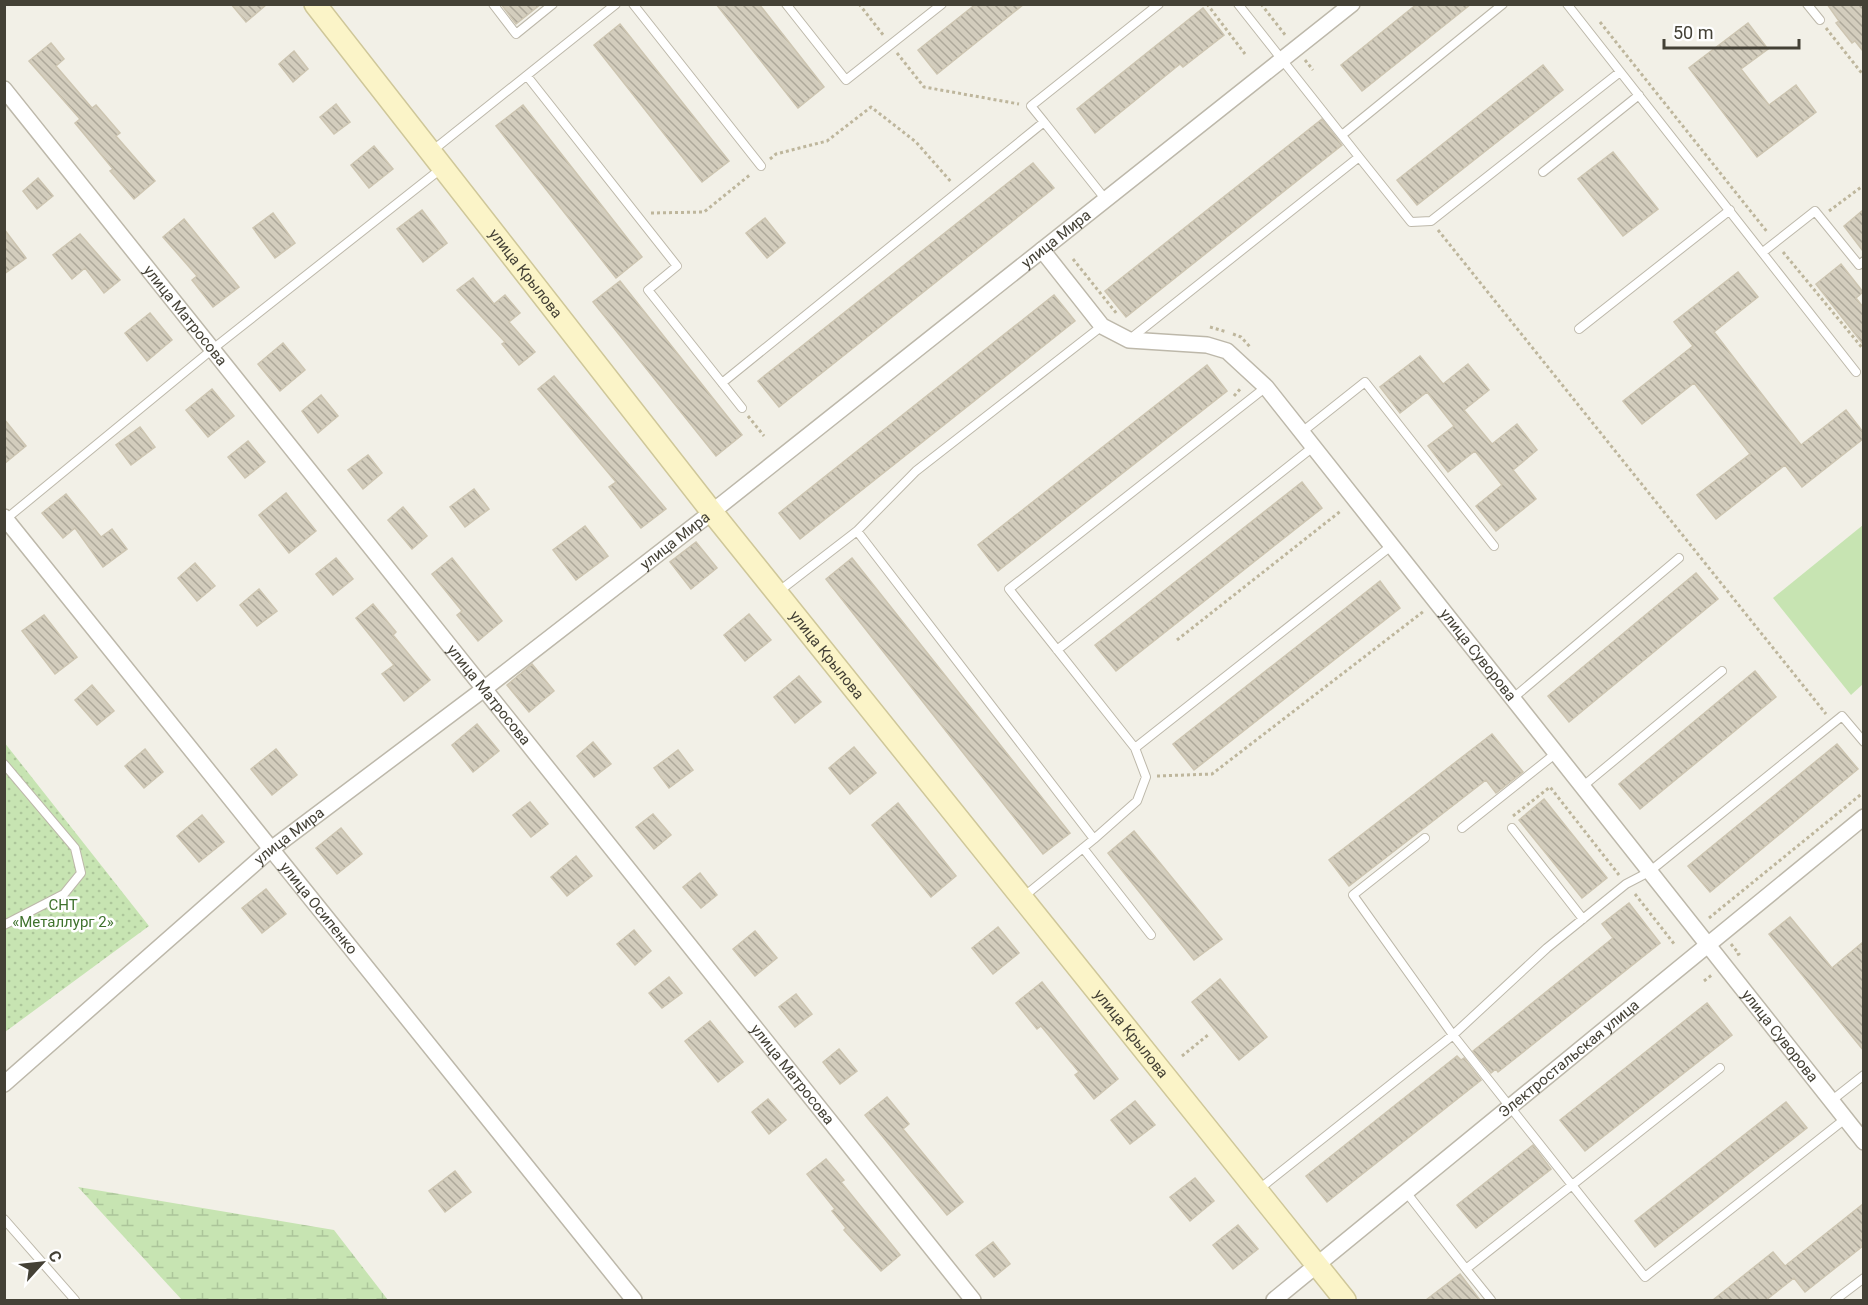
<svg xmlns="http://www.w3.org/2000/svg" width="1868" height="1305" font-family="Roboto,sans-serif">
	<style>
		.grass { fill: url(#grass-dots) }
		.wetland { fill: url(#wetland-marsh) }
		.park { fill: #c7e4b2 }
		.building { fill: url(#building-back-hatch); stroke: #cdc5b1; stroke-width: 1.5 }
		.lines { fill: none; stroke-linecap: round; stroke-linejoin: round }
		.lane-casing { stroke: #bdb8aa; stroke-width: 10 }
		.street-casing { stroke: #bdb8aa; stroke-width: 18 }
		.secondary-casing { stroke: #cfc799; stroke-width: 24 }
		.path { stroke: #beb69c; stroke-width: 3; stroke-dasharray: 3 3; stroke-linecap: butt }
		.lane { stroke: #fff; stroke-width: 8 }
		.street { stroke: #fff; stroke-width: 15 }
		.secondary { stroke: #fbf4c8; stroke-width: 21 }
		.labels { text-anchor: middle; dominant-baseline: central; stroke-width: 5; stroke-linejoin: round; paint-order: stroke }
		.street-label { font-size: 15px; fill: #444136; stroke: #fff }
		.park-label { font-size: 15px; fill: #3f722d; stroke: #fff }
	</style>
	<defs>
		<pattern id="grass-dots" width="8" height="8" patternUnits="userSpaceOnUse" patternTransform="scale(1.5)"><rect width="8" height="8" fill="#c7e4b2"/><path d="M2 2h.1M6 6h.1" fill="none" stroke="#acc59a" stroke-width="1.8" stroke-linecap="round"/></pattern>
		<pattern id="wetland-marsh" width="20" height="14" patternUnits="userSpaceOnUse" patternTransform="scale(1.5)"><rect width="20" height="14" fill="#c7e4b2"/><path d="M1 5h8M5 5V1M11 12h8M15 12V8" fill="none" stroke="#acc59a"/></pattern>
		<pattern id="building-back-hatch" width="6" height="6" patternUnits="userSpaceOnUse" patternTransform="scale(1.5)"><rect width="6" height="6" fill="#d3cdbd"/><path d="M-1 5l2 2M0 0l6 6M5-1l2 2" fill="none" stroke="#ada89a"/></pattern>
	</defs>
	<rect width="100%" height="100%" fill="#f2f0e7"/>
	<path class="grass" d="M 4,742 L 149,926 L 5,1032 L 4,1032 Z"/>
	<path class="wetland" d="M 78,1187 L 334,1230 L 388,1300 L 182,1300 Z"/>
	<path class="park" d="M 1863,525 L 1863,684 L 1851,695 L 1773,598 Z"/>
	<path class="building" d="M 231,4 L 267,4 L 246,22 Z
		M 501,4 L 541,4 L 516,24 Z
		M 716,4 L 759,4 L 824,87 L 798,108 Z
		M 976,4 L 1024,4 L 937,74 L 918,50 Z
		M 1417,4 L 1471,4 L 1362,91 L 1341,65 Z
		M 1827,4 L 1863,4 L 1863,51 L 1855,41 L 1852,43 L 1836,23 L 1839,21 Z
		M 1203,8 L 1224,35 L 1183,67 L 1180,64 L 1095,133 L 1077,109 Z
		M 1748,23 L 1768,49 L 1741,69 L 1769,105 L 1796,85 L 1816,112 L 1757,157 L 1689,68 Z
		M 620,24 L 729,161 L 702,182 L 594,45 Z
		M 51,43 L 64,59 L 56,66 L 92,108 L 96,105 L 120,133 L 116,136 L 155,181 L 134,199 L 110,171 L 113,169 L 75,123 L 80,119 L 29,61 Z
		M 294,51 L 308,69 L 293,82 L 279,64 Z
		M 1543,65 L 1563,90 L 1417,205 L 1397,180 Z
		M 336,104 L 350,122 L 334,134 L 320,117 Z
		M 523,105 L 642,257 L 616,278 L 496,126 Z
		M 1322,119 L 1342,145 L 1126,317 L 1105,291 Z
		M 374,146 L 393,169 L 369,188 L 351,165 Z
		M 1613,152 L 1658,209 L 1623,236 L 1578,179 Z
		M 1033,163 L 1054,188 L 779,407 L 758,381 Z
		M 38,178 L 53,196 L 37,209 L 23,191 Z
		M 422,210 L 447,243 L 423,262 L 397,229 Z
		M 1863,210 L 1863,251 L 1844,226 Z
		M 273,213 L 295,243 L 275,258 L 253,228 Z
		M 765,218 L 785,243 L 767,258 L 746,233 Z
		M 184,219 L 239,287 L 213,307 L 192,280 L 197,276 L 163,237 Z
		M 4,229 L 26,258 L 4,274 Z
		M 80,234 L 120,280 L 104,293 L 85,268 L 72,279 L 53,255 Z
		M 1841,264 L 1863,292 L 1856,298 L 1863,307 L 1863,344 L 1816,284 Z
		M 1738,272 L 1758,297 L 1714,332 L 1801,445 L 1846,410 L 1863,432 L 1863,439 L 1802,487 L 1785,465 L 1716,519 L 1697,495 L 1750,454 L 1694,383 L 1642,424 L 1623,401 L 1693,346 L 1674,322 Z
		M 473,278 L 494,304 L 505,295 L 520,313 L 509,322 L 535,352 L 519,365 L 502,344 L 505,342 L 457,290 Z
		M 620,281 L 742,435 L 716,456 L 593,302 Z
		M 1054,295 L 1075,321 L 800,539 L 779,513 Z
		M 150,313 L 172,340 L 147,361 L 125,333 Z
		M 283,343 L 305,370 L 280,391 L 258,364 Z
		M 1420,356 L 1443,384 L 1468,364 L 1489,390 L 1464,410 L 1492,444 L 1517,424 L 1537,450 L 1513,470 L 1536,499 L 1496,531 L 1476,506 L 1502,485 L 1475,451 L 1448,472 L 1428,446 L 1454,426 L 1427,392 L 1400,413 L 1380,387 Z
		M 1207,365 L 1227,391 L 998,571 L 978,545 Z
		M 554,376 L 666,509 L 641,528 L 609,487 L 616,482 L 538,389 Z
		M 212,389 L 234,416 L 208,437 L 186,410 Z
		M 321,395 L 338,416 L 318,433 L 302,411 Z
		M 4,419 L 26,446 L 4,464 Z
		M 140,427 L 155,447 L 131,465 L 116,445 Z
		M 248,441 L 265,462 L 245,478 L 228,457 Z
		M 368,455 L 382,473 L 363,489 L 348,470 Z
		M 1302,482 L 1322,508 L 1116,671 L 1095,645 Z
		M 474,489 L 489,509 L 465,527 L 450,507 Z
		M 286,493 L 316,531 L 289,553 L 259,515 Z
		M 66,494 L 101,537 L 112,529 L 127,549 L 103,567 L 75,528 L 63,538 L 42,513 Z
		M 403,507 L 427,536 L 412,549 L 388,520 Z
		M 585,526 L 608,556 L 576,580 L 553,550 Z
		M 696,542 L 717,568 L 691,589 L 670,562 Z
		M 336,558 L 353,579 L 333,595 L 316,574 Z
		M 452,558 L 502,621 L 478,641 L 457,615 L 462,611 L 432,574 Z
		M 852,558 L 1070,833 L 1043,854 L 826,579 Z
		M 195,563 L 215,586 L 197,601 L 178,578 Z
		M 1696,573 L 1718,599 L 1569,722 L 1548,696 Z
		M 1380,581 L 1400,608 L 1194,770 L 1173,744 Z
		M 259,589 L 277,611 L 257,626 L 240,605 Z
		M 373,604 L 396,632 L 393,635 L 430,680 L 404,701 L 382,674 L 394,665 L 356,618 Z
		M 749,614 L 771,640 L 745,661 L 724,635 Z
		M 44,615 L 77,657 L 55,674 L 22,631 Z
		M 532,664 L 554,691 L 529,712 L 507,685 Z
		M 1755,671 L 1776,697 L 1640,809 L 1619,784 Z
		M 799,676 L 821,702 L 795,723 L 774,697 Z
		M 92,685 L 114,711 L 97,725 L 75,700 Z
		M 477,724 L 499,751 L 473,772 L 452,745 Z
		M 1492,734 L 1523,772 L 1496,793 L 1486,780 L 1349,886 L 1329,860 Z
		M 593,742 L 611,764 L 594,777 L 577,756 Z
		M 1837,744 L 1858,769 L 1710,892 L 1688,866 Z
		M 854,747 L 876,773 L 850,794 L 829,768 Z
		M 145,749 L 163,772 L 144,788 L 125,766 Z
		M 276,749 L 297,775 L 272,795 L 251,769 Z
		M 678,750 L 693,770 L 669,788 L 654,768 Z
		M 1544,799 L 1607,878 L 1582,898 L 1519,820 Z
		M 530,802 L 548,824 L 531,837 L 513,815 Z
		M 898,803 L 956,876 L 931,897 L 872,825 Z
		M 653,814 L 671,835 L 654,849 L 636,827 Z
		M 202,815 L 224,842 L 199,862 L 177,836 Z
		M 341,828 L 362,854 L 337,874 L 316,848 Z
		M 1134,831 L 1222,939 L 1194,960 L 1108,853 Z
		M 576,856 L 592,876 L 567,896 L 551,877 Z
		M 700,873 L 717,895 L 701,908 L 683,887 Z
		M 266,889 L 286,914 L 262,933 L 242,908 Z
		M 1629,903 L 1660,943 L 1498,1072 L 1496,1069 L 1491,1073 L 1473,1051 L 1613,938 L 1602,924 Z
		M 1790,917 L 1832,968 L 1863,942 L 1863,1050 L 1769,934 Z
		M 998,927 L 1019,953 L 993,974 L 972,948 Z
		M 634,930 L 651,951 L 635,965 L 617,944 Z
		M 755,931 L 777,958 L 755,976 L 733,949 Z
		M 669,977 L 682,993 L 662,1008 L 649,993 Z
		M 1220,979 L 1267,1037 L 1239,1060 L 1192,1002 Z
		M 1042,982 L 1118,1079 L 1094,1099 L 1075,1075 L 1079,1072 L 1041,1026 L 1037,1029 L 1016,1003 Z
		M 796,994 L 812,1014 L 795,1027 L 779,1007 Z
		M 1707,1003 L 1732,1035 L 1585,1151 L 1560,1120 Z
		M 710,1021 L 743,1062 L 718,1082 L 685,1041 Z
		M 839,1049 L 857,1071 L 840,1084 L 823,1062 Z
		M 1457,1056 L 1461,1060 L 1464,1058 L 1481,1080 L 1327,1202 L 1306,1176 Z
		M 887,1097 L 909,1124 L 903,1129 L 963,1202 L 947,1215 L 865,1115 Z
		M 768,1099 L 786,1120 L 769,1134 L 752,1112 Z
		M 1135,1101 L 1155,1125 L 1130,1144 L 1111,1120 Z
		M 1786,1102 L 1807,1128 L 1655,1247 L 1635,1221 Z
		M 1533,1145 L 1551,1169 L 1476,1228 L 1457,1205 Z
		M 826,1159 L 844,1180 L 841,1182 L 900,1255 L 881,1271 L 844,1230 L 846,1228 L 832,1211 L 835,1209 L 807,1174 Z
		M 455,1171 L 471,1192 L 445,1212 L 429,1191 Z
		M 1195,1178 L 1214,1201 L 1190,1221 L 1170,1197 Z
		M 1863,1204 L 1863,1246 L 1805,1292 L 1794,1278 L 1766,1300 L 1713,1300 L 1773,1252 L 1785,1266 Z
		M 1238,1225 L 1258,1249 L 1233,1269 L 1213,1245 Z
		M 993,1242 L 1010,1264 L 994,1277 L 976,1255 Z
		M 1460,1274 L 1480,1300 L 1426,1300 Z"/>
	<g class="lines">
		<defs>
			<path id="lane" d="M 493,4 L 516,34 L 553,4
				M 633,4 L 761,166
				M 786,4 L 846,80 L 942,4
				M 1567,4 L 1856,372
				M 1807,4 L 1820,20
				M 527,76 L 677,266 L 648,290 L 742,408
				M 1044,122 L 1031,106 L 1159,4
				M 1342,135 L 1503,4
				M 432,151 L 616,4
				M 1359,157 L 1411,222 L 1431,221 L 1620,72
				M 1543,172 L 1639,95
				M 1763,252 L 1815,211 L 1859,265 L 1864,261
				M 1579,329 L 1730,210
				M 1130,339 L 1359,157 L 1238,4
				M 722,383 L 1044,122 L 1106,200
				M 1302,432 L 1365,382 L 1494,546
				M 6,519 L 214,348 L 442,168
				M 857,531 L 1094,839 L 1022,898
				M 778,592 L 857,531 L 916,471 L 1102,326
				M 1057,650 L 1313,447
				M 1512,699 L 1679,558
				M 1135,748 L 1391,546
				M 4,764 L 75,848 L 81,873 L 64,894 L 4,925
				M 1582,787 L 1722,671
				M 1462,828 L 1555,754
				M 1512,828 L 1583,919
				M 1425,838 L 1353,895 L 1453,1035 L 1547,948 L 1626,884 L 1649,872 L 1842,716 L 1864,742
				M 1094,839 L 1137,801 L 1146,777 L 1135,748 L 1009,589 L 1266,387
				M 1083,848 L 1151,935
				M 1831,1101 L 1864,1075
				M 1258,1190 L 1453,1035 L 1645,1277 L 1845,1119
				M 1406,1192 L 1466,1269 L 1720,1068
				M 4,1219 L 75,1300
				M 1466,1269 L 1491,1300
				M 1835,1300 L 1864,1278"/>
			<g id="street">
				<path id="s1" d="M 4,89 L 973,1300"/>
				<path id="s2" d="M 1042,250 L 1102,326 L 1129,340 L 1207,345 L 1227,351 L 1266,387 L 1864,1142"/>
				<path id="s3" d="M 4,517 L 634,1300"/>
				<path id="s4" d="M 4,1084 L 270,850 L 484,689 L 712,512 L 1352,4"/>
				<path id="s5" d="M 1274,1300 L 1864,817"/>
			</g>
			<g id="secondary">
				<path id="s6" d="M 315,4 L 712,512 L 1345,1300"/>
			</g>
		</defs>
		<use href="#lane" class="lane-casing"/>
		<use href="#street" class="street-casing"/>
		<use href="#secondary" class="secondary-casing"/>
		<path class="path" d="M 859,4 L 884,36
			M 1207,4 L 1245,54
			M 1261,4 L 1286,36
			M 1600,22 L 1768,233
			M 1826,28 L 1864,76
			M 897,53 L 924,87 L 1019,104
			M 1305,60 L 1313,70
			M 770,159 L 776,154 L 827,141 L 871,107 L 916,142 L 952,183
			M 1829,211 L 1864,185
			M 651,213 L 704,212 L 751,174
			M 1438,230 L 1826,714
			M 1783,252 L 1864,350
			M 1073,259 L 1117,314
			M 1210,327 L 1227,332
			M 1233,334 L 1241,337 L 1251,348
			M 1234,396 L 1242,387
			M 748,416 L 764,436
			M 1177,640 L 1342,510
			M 1157,776 L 1212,774 L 1424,611
			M 1513,816 L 1550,787 L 1619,875
			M 1635,894 L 1675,945
			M 1709,918 L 1864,792
			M 1731,944 L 1739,954 L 1737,955
			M 1704,981 L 1713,974
			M 1182,1056 L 1208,1035"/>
		<use href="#lane" class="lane"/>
		<use href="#street" class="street"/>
		<use href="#secondary" class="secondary"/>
	</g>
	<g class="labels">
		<g class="street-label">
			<text stroke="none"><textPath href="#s4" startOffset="1350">улица Мира</textPath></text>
			<text stroke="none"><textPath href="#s6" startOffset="342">улица Крылова</textPath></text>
			<text stroke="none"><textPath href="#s1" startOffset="290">улица Матросова</textPath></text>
			<text stroke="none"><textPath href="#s4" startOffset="864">улица Мира</textPath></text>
			<text stroke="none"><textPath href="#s6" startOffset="828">улица Крылова</textPath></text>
			<text stroke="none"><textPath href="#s2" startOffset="621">улица Суворова</textPath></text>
			<text stroke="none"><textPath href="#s1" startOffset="776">улица Матросова</textPath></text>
			<text stroke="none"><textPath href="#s4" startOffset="378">улица Мира</textPath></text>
			<text stroke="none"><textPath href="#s3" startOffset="502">улица Осипенко</textPath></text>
			<text stroke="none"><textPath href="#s6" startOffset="1314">улица Крылова</textPath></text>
			<text stroke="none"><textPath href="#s2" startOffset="1107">улица Суворова</textPath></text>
			<text stroke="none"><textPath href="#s5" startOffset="381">Электростальская улица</textPath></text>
			<text stroke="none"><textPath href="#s1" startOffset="1262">улица Матросова</textPath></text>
		</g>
		<g class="park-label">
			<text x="63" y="905">СНТ<tspan x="63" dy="17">«Металлург 2»</tspan></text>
		</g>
	</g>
	<rect width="1868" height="1305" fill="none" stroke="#444136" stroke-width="12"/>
	<g transform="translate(42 1263) rotate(63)" stroke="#ffffff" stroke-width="4.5" paint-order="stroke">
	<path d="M0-4.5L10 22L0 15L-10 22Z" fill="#444136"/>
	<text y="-9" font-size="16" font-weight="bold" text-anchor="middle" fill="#444136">С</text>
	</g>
	<path d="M1664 39v9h135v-9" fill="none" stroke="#444136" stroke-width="3"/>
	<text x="1673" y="39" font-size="18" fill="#444136" stroke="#ffffff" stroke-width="4.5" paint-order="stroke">50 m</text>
</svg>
